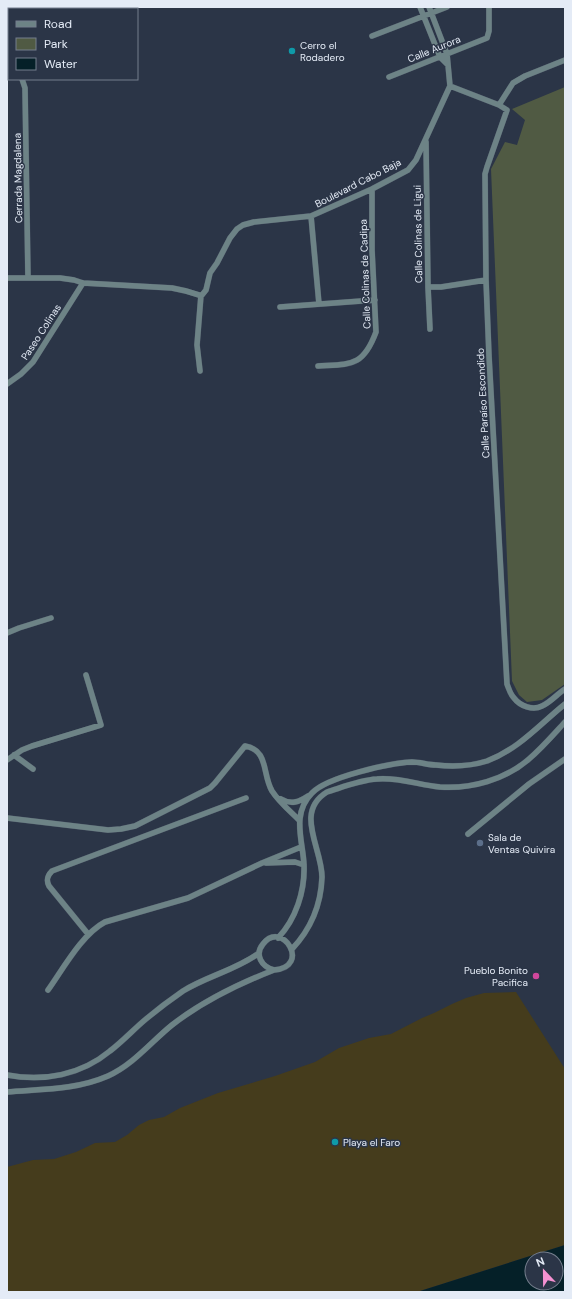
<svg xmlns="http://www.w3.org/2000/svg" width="572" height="1299" font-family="'DM Sans',sans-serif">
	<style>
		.green { fill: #505a43 }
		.sand { fill: #453c1c }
		.water { fill: #052028; fill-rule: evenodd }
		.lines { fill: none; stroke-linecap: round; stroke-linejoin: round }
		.street-casing { stroke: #495263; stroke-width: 6 }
		.street { stroke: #6d8386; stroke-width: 5.5 }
		.culture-dot { fill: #0f9aa8; stroke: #2b3547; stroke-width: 1.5 }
		.service-dot { fill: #5c6f8a; stroke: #2b3547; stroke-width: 1.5 }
		.hotel-dot { fill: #d1479c; stroke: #2b3547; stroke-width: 1.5 }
		.labels { text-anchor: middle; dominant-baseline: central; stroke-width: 3; stroke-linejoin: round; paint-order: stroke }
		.poi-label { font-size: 10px; fill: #e4ebf6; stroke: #2b3547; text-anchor: start }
		.street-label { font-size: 10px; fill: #e4ebf6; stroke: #2b3547 }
	</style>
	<rect width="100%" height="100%" fill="#2b3547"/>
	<path class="green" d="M 565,87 L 565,684 L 542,700 L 527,702 L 519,695 L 512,681 L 491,169 L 505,142 L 517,145 L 525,120 L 512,109 Z"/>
	<path class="sand" d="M 516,992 L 565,1069 L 565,1245 L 417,1292 L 7,1292 L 7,1167 L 33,1160 L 54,1159 L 76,1152 L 95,1143 L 115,1142 L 127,1135 L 139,1125 L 149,1120 L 164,1117 L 180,1108 L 218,1093 L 275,1076 L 315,1062 L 339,1048 L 369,1038 L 391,1034 L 422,1018 L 434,1013 L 452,1004 L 466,998 L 484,993 Z"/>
	<path class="water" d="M 565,1245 L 565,1292 L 417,1292 ZM 532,1259 L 556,1259 L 556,1283 L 532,1283 Z"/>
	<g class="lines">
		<defs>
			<path id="street" d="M 420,7 L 440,57 L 447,64
				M 372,36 L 447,7
				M 7,65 L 9,66
				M 389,77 L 487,38 L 489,31 L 489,7
				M 22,79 L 25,88 L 28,278
				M 450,86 L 499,105 L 507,110 L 487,167 L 485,174 L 486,280 L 489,356 L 507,684 C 509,689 510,694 514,698 C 520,706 533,711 542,706 C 551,702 557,694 565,689
				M 499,105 L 513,83 L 525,76 L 565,60
				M 426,142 L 428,287 L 430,329
				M 311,216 L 319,304
				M 7,278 L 60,278 L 74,280 L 83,283 L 172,288 L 186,291 L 199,295 L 202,295 L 206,290 L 210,273 L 217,263 L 230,238 L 237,229 L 243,225 L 254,222 L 311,216 L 372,189 L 408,170 L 416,160 L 450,86 L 447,54 L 429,7
				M 428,287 L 441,287 L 486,280
				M 280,307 L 375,300
				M 318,366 C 351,364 363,367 376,332 L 372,250 L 372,189
				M 200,371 L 197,345 L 201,295
				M 7,384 L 21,374 L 33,362 L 83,283
				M 7,633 L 19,628 L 51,618
				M 14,755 L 33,769
				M 7,760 L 22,750 L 32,746 L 101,725 L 86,675
				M 281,799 C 291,805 299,802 308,796
				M 7,818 L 108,830 L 121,829 L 135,826 L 210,788 L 215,783 L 245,746 C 269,750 262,774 272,791 C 279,802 290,811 299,820
				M 468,834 L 529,784 L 565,759
				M 266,863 L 295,862 L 304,865
				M 88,934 L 49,886 C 46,880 47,876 52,871 L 246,798
				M 278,938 C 296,919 305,891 304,865 C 303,841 291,814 312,793 C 327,777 390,763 412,762 C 420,762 428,765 436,765 C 453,767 471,766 487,761 C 519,749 540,724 565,704
				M 292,949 C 310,930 321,905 322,877 C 322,848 294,812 327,792 C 343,787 360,780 377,779 C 399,777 419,785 440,787 C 471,789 505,780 529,759 C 542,748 553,735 565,722
				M 48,990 C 63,969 82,934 105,922 L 188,898 L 262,863 L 301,847
				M 7,1075 C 44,1082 81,1075 110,1051 C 123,1041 134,1029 146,1019 C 158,1009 170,1000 183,991 C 207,976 236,970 259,953
				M 7,1092 C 42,1089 76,1090 108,1076 C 133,1065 152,1041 172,1025 C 203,1001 238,984 274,970 C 312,967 282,919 263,944 C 254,955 262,967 274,970"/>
		</defs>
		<use href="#street" class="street-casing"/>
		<use href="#street" class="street"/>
	</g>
	<g class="culture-dot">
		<circle cx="292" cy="51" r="4"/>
		<circle cx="335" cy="1142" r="4"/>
	</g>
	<circle class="service-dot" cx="480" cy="843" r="4"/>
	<circle class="hotel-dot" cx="536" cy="976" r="4"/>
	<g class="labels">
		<g class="poi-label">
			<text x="300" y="45">Cerro el<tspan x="300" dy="12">Rodadero</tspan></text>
			<text x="488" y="837">Sala de<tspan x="488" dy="12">Ventas Quivira</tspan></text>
			<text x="528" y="970" text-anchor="end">Pueblo Bonito<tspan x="528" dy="12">Pacifica</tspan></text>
			<text x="343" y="1142">Playa el Faro</text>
		</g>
		<g class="street-label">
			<text transform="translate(434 49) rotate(-22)">Calle Aurora</text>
			<text transform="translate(18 178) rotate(-91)">Cerrada Magdalena</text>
			<text transform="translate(358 183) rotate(-27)">Boulevard Cabo Baja</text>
			<text transform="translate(418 234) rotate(-91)">Calle Colinas de Ligui</text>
			<text transform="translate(365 274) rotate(-92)">Calle Colinas de Cadipa</text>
			<text transform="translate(41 332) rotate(-57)">Paseo Colinas</text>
			<text transform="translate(483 403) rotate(-93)">Calle Paraíso Escondido</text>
		</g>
	</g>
	<rect width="572" height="1299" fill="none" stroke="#e4ebf6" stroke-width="16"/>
	<rect x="8" y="8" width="130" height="72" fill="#2b3547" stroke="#757e8d"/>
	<rect x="16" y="21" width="20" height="6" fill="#6d8386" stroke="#757e8d"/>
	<text x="44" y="28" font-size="12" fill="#e4ebf6">Road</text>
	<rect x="16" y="38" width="20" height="12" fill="#505a43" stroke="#757e8d"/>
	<text x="44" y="48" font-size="12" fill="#e4ebf6">Park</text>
	<rect x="16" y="58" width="20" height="12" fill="#052028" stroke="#757e8d"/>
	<text x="44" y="68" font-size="12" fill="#e4ebf6">Water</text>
	<g transform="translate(544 1271) rotate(338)"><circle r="19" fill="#2b3547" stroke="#757e8d"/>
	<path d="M0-3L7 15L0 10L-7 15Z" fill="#f591d2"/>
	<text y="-6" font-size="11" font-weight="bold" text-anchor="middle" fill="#e4ebf6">N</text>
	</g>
</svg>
